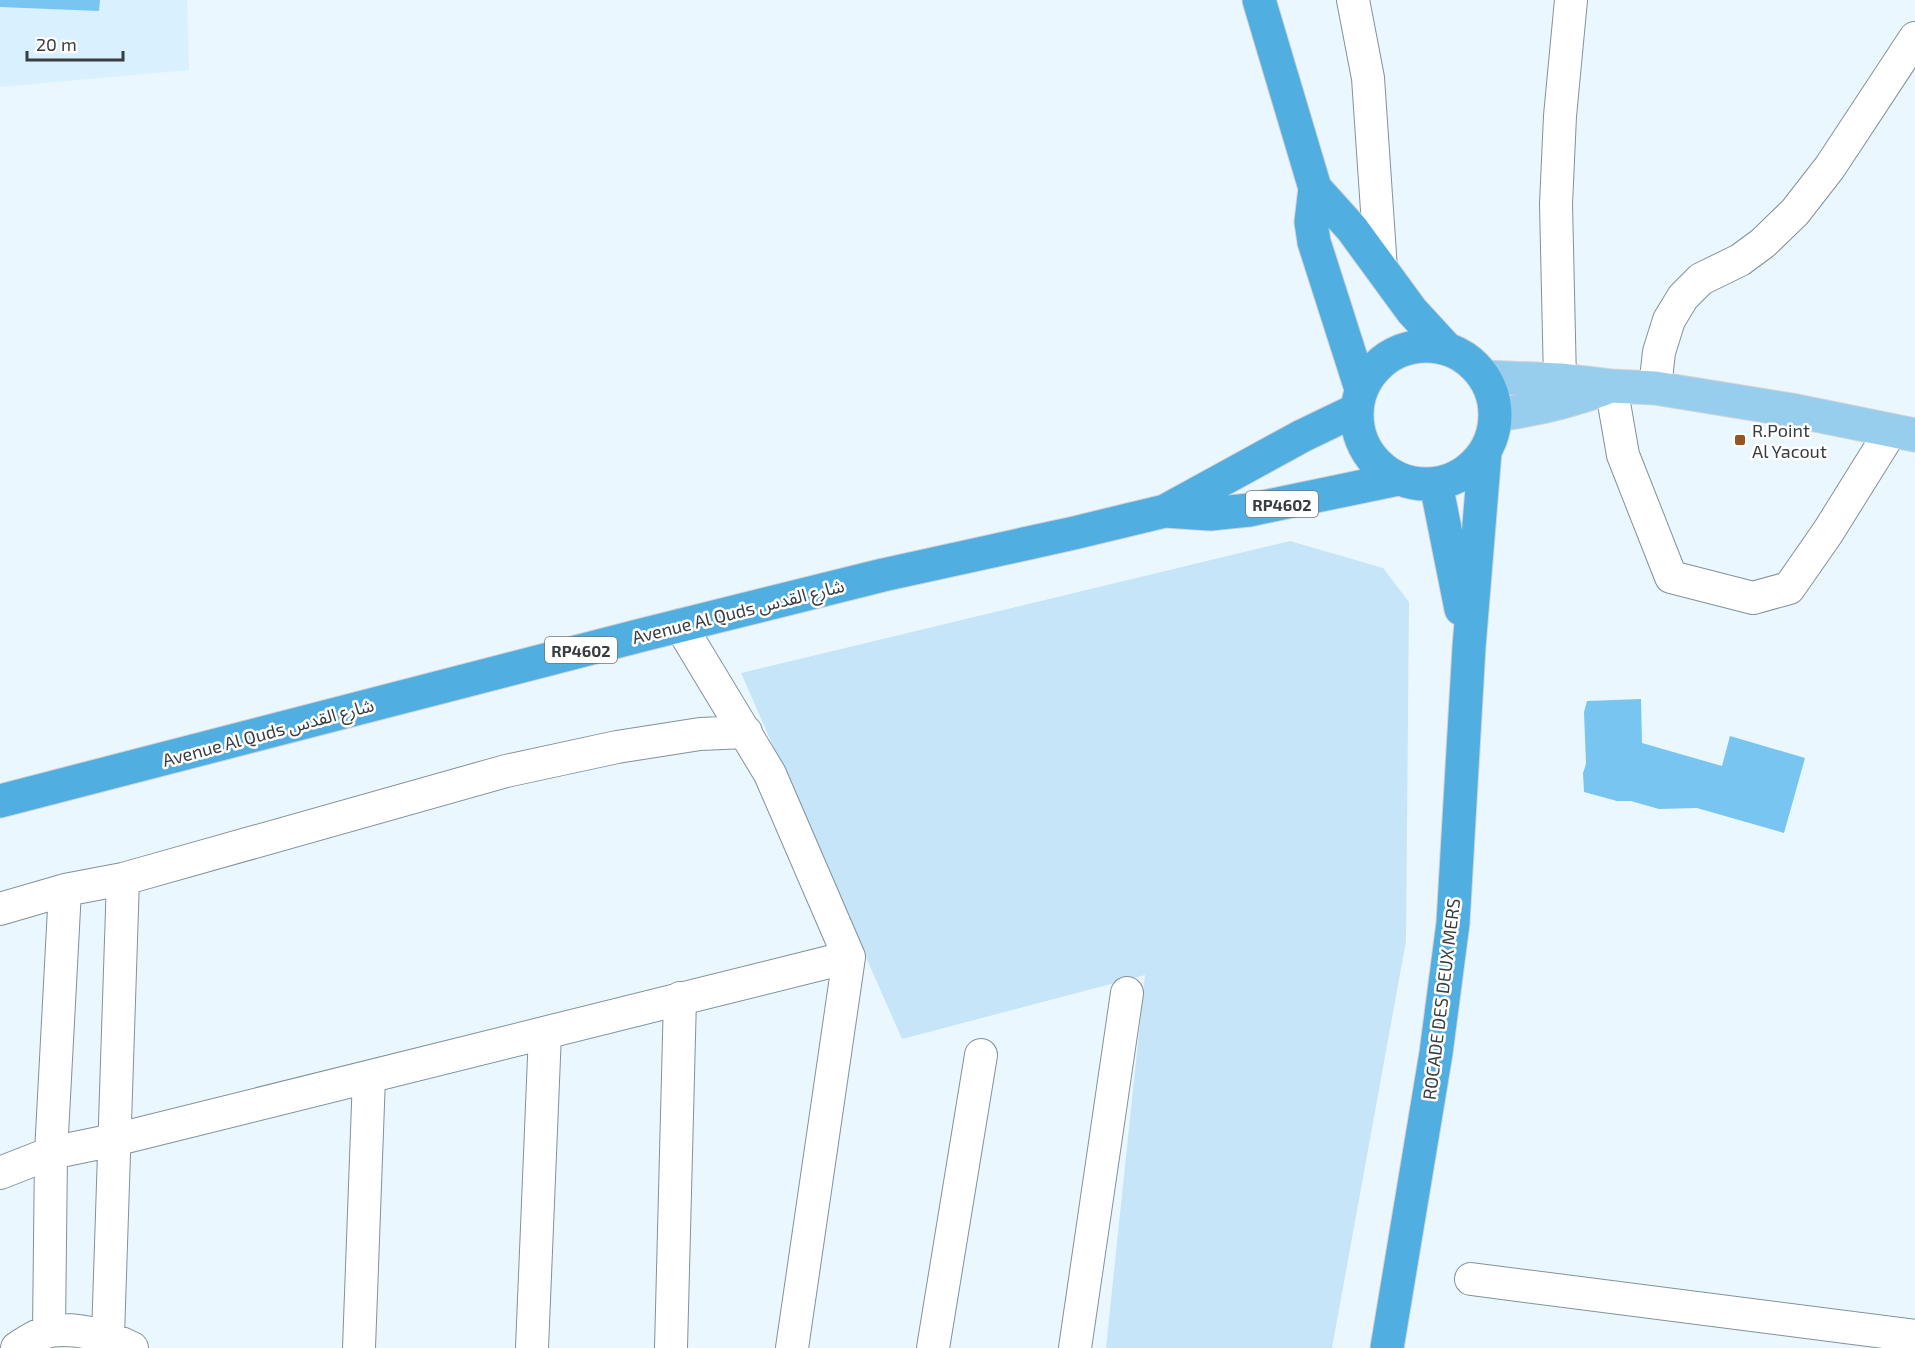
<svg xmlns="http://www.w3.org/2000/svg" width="1915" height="1348" font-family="'Exo 2','Noto Sans Arabic',sans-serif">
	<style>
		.built { fill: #d9f0fe }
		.green { fill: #c6e5f9 }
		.building { fill: #78c5f1 }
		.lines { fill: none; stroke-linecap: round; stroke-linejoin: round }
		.minor-casing { stroke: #83919a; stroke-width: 34 }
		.major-casing { stroke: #d3d4d5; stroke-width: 35 }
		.highway-casing { stroke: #d3d4d5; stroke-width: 35 }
		.minor { stroke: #fff; stroke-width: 32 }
		.major { stroke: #97ceed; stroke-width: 33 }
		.highway { stroke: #51aee1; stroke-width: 33 }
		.poi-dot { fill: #975521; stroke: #fff; stroke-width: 2 }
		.labels { text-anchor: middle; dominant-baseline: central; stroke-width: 5; stroke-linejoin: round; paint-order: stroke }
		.shield { fill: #fff; stroke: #73777a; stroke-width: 1.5 }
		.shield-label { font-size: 16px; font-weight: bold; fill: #373d41 }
		.poi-label { font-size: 18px; fill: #373d41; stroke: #fff; text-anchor: start }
		.street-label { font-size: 18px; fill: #373d41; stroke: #fff }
	</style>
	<rect width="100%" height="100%" fill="#eaf7fe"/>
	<path class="built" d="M 0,0 L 187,0 L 189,70 L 0,87 Z"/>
	<path class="green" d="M 1290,541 L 1383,568 L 1409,602 L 1406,941 L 1332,1348 L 1106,1348 L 1145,975 L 902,1039 L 741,673 Z"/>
	<path class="building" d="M 0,0 L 100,0 L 99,11 L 0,7 Z
		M 1641,699 L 1642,743 L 1722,766 L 1730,736 L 1805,758 L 1784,833 L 1697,808 L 1659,809 L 1631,801 L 1617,801 L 1584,792 L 1583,773 L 1586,764 L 1584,712 L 1587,701 Z"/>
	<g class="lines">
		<defs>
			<path id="minor" d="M 1353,0 L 1368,78 L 1381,269
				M 1560,380 L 1556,204 L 1560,116 L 1571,0
				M 1611,386 L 1623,455 L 1671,577 L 1753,598 L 1789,588 L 1828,532 L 1891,431
				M 1655,388 L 1659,352 L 1669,320 L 1683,297 L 1701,279 L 1740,260 L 1763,243 L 1795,212 L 1830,167 L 1915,38
				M 680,625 L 770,774 L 849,957 L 792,1348
				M 0,909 L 65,890 L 123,879 L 506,771 L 617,747 L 700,734 L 746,732
				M 0,1173 L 51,1153 L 114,1140 L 849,957
				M 1471,1279 L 1915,1336
				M 49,1331 L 51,1153 L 65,890
				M 108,1336 L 123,879
				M 17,1348 C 26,1342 40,1333 50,1331 C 79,1327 107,1336 132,1348
				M 359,1348 L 369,1077
				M 532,1348 L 545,1033
				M 671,1348 L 680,998
				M 933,1348 L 981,1055
				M 1075,1348 L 1127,993"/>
			<path id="major" d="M 1484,377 L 1560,380 L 1611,386 L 1655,388 L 1791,410 L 1915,435
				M 1496,415 C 1533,410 1568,402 1603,389"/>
			<path id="highway" d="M 1259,0 L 1315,188 L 1352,229 L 1412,311 L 1447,349
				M 1315,188 L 1311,222 L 1314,242 L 1361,389
				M1357 415a69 69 0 1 1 138 0a69 69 0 1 1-138 0Z
				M 1436,484 L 1461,609
				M 1165,511 L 1210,514 L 1249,510 L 1398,479
				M 0,801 L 642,635 L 883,575 L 1074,533 L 1165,511 L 1302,436 L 1356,410
				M 1387,1348 L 1436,1053 L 1453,923 L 1469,647 L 1485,452"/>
		</defs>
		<use href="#minor" class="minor-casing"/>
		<use href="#major" class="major-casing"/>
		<use href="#highway" class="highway-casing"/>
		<use href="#minor" class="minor"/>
		<use href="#major" class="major"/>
		<use href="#highway" class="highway"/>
	</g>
	<rect class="poi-dot" x="1734" y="434" width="12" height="12" rx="3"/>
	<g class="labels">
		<g class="shield">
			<rect x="1246" y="491" width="72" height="26" rx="4.5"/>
			<rect x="545" y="637" width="72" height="26" rx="4.5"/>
		</g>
		<g class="shield-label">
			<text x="1282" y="504">RP4602</text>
			<text x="581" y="650">RP4602</text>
		</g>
		<g class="poi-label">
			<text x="1752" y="430">R.Point<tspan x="1752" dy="21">Al Yacout</tspan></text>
		</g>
		<g class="street-label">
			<text transform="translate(738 611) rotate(-14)">Avenue Al Quds شارع القدس</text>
			<text transform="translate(268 732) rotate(-15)">Avenue Al Quds شارع القدس</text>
			<text transform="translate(1441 999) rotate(-83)">ROCADE DES DEUX MERS</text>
		</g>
	</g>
	<path d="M27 51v9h96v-9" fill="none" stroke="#373d41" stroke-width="3"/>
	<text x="36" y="51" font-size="18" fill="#373d41" stroke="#ffffff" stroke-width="4.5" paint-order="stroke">20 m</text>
</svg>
